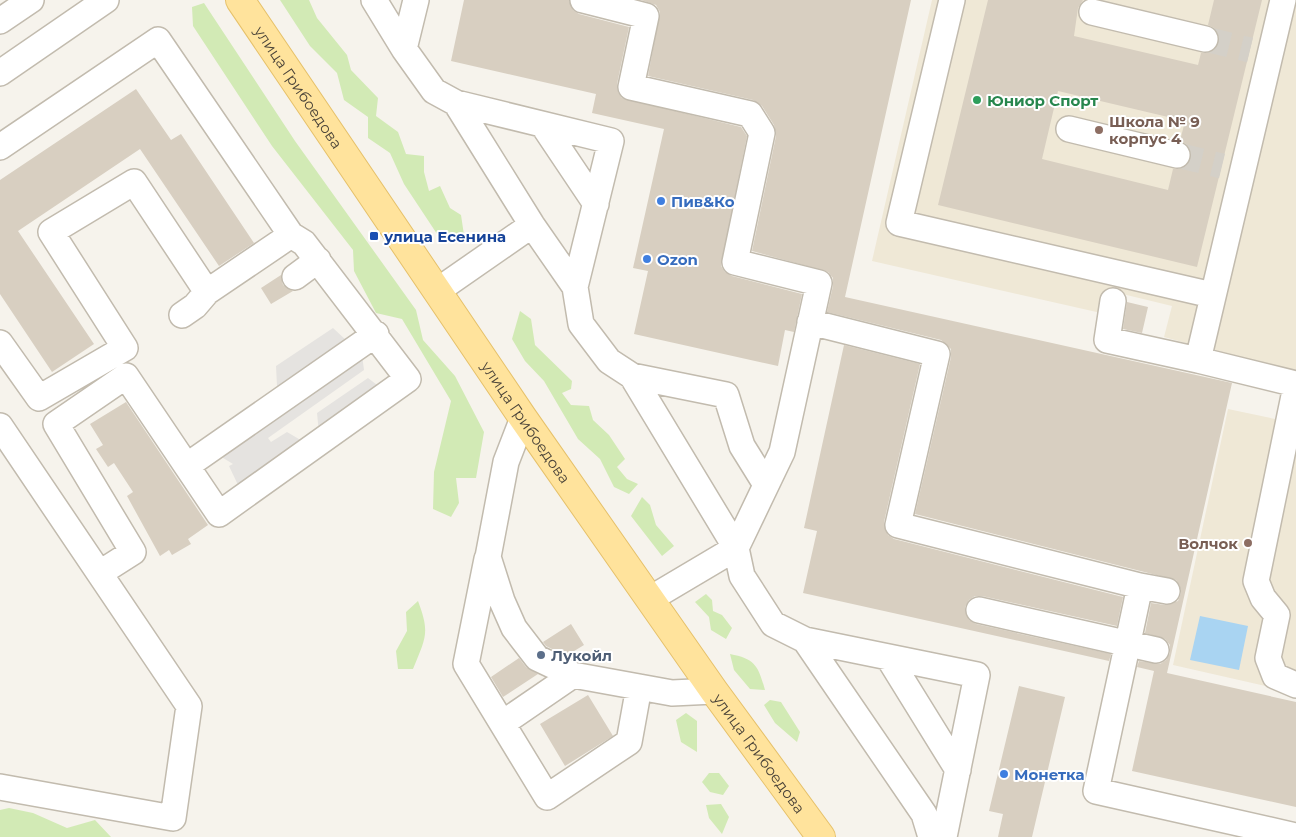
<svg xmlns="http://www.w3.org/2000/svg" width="1296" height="837" font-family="Montserrat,sans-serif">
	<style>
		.education { fill: #efe8d6 }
		.green { fill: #d2eab5 }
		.parking { fill: #e5e3e0 }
		.water { fill: #a9d4f2 }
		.building { fill: #d8cfc1; fill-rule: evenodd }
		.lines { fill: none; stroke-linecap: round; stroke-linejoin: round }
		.minor-tunnel { stroke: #d4d0c8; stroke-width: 25; stroke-dasharray: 25 12; stroke-linecap: butt }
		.minor-casing { stroke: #c2bbae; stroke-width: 28 }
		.major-casing { stroke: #e6c16a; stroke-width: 30 }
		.minor { stroke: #fff; stroke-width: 25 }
		.major { stroke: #ffe39c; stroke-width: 28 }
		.leisure-dot { fill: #2e9e5b; stroke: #fff; stroke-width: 2 }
		.education-dot { fill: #8d6e63; stroke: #fff; stroke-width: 2 }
		.shop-dot { fill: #3f7fe0; stroke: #fff; stroke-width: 2 }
		.transit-dot { fill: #1a4fb4; stroke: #fff; stroke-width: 2 }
		.service-dot { fill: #5c6f8a; stroke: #fff; stroke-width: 2 }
		.labels { text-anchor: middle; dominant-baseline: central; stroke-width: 4; stroke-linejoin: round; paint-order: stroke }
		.street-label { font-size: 15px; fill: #4b4439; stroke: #fff }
		.leisure-label { font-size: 15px; font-weight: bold; fill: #27864d; stroke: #fff; text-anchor: start }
		.education-label { font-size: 15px; font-weight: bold; fill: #785e54; stroke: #fff; text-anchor: start }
		.shop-label { font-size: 15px; font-weight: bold; fill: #366cbe; stroke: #fff; text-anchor: start }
		.transit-label { font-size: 15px; font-weight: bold; fill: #164399; stroke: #fff; text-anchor: start }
		.service-label { font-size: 15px; font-weight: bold; fill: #4e5e75; stroke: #fff; text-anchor: start }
	</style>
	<rect width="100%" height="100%" fill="#f6f3ec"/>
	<path class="education" d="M 932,0 L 1296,0 L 1296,373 L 1164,337 L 1172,306 L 1106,290 L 1101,313 L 872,261 Z
		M 1296,404 L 1296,693 L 1173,665 L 1228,409 L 1280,420 Z"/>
	<path class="green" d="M 280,0 L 309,0 L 317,18 L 347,55 L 351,70 L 378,98 L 376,116 L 398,132 L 406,154 L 424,156 L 424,172 L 429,191 L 440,186 L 450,208 L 461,215 L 464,235 L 441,240 L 404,184 L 390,153 L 368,138 L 368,117 L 344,100 L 337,73 L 310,46 Z
		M 204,3 L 295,141 L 416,310 L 423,340 L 455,376 L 484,432 L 476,478 L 456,478 L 459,503 L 451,517 L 433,509 L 434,472 L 451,401 L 402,319 L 376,313 L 354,271 L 353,250 L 272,146 L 193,26 L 192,7 Z
		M 520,311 L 531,319 L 535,345 L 572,381 L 571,389 L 562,393 L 571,405 L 589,406 L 593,420 L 609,435 L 625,459 L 617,467 L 627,479 L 638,484 L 629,494 L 614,487 L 600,459 L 578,439 L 544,381 L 525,361 L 512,339 Z
		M 642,497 L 650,505 L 656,525 L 674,546 L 662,556 L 631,516 Z
		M 706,594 L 712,600 L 713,611 L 722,615 L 732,628 L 726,639 L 711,630 L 709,617 L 695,602 Z
		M 418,601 C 430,633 426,637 413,669 L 398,669 L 396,651 L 407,631 L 406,612 Z
		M 730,654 C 755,659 758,665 765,690 L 750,689 L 734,670 Z
		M 770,700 L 781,702 L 800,732 L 797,742 L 775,723 L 764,705 Z
		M 686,713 L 697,721 L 697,752 L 681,742 L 676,720 Z
		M 709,773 L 719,773 L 729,786 L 723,795 L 710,792 L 702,782 Z
		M 721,804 L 729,817 L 722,834 L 709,818 L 706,805 Z
		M 9,808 L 33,813 L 67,828 L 95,820 L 111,837 L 0,837 L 0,810 Z"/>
	<path class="parking" d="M 333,328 L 362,355 L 364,370 L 268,438 L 271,442 L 287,432 L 304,442 L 238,485 L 229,466 L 233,464 L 215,453 L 288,400 L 277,386 L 276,366 Z
		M 368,378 L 381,388 L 319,433 L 317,413 Z"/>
	<path class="water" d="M 1200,616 L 1248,626 L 1239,670 L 1190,660 Z"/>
	<path class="building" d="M 464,0 L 569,0 L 573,10 L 579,14 L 629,27 L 617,84 L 618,92 L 622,98 L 741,127 L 747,136 L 721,266 L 725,272 L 732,276 L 802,294 L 794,332 L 785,330 L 778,366 L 634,334 L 648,271 L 633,268 L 664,129 L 592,113 L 596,94 L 451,61 Z
		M 641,0 L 911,0 L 845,297 L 1232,383 L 1167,673 L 1296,702 L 1296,807 L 1132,771 L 1154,671 L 1137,667 L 1139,661 L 1160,664 L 1166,660 L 1170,653 L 1170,645 L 1165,639 L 1145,633 L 1151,603 L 1165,605 L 1178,601 L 1181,593 L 1180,586 L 1176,580 L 915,514 L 951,357 L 951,349 L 941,340 L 827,312 L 833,286 L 833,278 L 828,272 L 752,251 L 776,136 L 774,125 L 762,106 L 753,100 L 648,76 L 660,12 L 656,5 Z
		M 988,0 L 1083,0 L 1078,8 L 1074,36 L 1198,65 L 1201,53 L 1210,53 L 1219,43 L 1219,34 L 1214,28 L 1208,25 L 1214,0 L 1262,0 L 1197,267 L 938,205 ZM 1058,91 L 1185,121 L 1180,141 L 1186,144 L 1191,150 L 1191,159 L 1182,169 L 1173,169 L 1168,190 L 1042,159 Z
		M 136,89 L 171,140 L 181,134 L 254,243 L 219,266 L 140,149 L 18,231 L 94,344 L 52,372 L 0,294 L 0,180 Z
		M 281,275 L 283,285 L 293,291 L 271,304 L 261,288 Z
		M 1127,302 L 1148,307 L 1142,333 L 1123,329 Z
		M 844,345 L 920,364 L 884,522 L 888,535 L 894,539 L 1123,597 L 1117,626 L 982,596 L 975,596 L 969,600 L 965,607 L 969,620 L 976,624 L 1111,654 L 1109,661 L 803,593 L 817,531 L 804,528 Z
		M 126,402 L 208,525 L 188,539 L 191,544 L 172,555 L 169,550 L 160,556 L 127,496 L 133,492 L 114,463 L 108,467 L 96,449 L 103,445 L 90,424 Z
		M 571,624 L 584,645 L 566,656 L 546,646 L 543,642 Z
		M 519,658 L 526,667 L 538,674 L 503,697 L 491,677 Z
		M 1019,686 L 1065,697 L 1032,837 L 998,837 L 1003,814 L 989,811 Z
		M 588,695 L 613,736 L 565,766 L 540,724 Z"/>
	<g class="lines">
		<path class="minor-tunnel" d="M 1205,39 L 1250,50
			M 1177,155 L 1222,166"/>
		<defs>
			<path id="minor" d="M 374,0 L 404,49 L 434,91 L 456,103 L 532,225 L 575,287 L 581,324 L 609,361 L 632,376 L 736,548 L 742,576 L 773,624 L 805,640 L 924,814 L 931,837
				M 583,0 L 646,16 L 631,87 L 750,114 L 762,133 L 735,262 L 819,283 L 782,452 L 736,548 L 650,599
				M 952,0 L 899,223 L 1212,295
				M 1283,0 L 1198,360 L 1296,384
				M 1092,12 L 1205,39
				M 0,21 L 31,0
				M 404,49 L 416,0
				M 0,73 L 106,0
				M 456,103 L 611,141 L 575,287
				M 543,125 L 596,204
				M 1069,129 L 1177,155
				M 0,147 L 158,40 L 291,235 L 304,243 L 408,379 L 219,514 L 126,376 L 56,424 L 133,552 L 100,573
				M 295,277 L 318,260
				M 437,291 L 532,225
				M 1113,301 L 1107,340 L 1198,360
				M 182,315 L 195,306 L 207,292
				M 810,322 L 937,354 L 898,525 L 1140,586 L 1096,791 L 1296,836
				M 0,343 L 39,398 L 125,348 L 51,232 L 134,182 L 207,292 L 291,235
				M 632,376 L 726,395 L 742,446 L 765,483
				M 1296,386 L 1256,581 L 1263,598 L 1277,615 L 1268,658 L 1275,676 L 1296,685
				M 523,418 L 506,462 L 488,557 L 502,601 L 514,628 L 537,658 L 573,675 L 672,693 L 714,691
				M 0,426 L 189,706 L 173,818 L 0,787
				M 188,465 L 376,334
				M 487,559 L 466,664 L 547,797 L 629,742 L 639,687
				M 1140,586 L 1167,591
				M 979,610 L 1156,650
				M 805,640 L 977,675 L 944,837
				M 888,657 L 958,770
				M 503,723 L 573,675"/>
			<g id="major">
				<path id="s1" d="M 240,0 L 523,418 L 714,691 L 821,837"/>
			</g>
		</defs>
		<use href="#minor" class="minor-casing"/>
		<use href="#major" class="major-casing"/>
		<use href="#minor" class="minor"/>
		<use href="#major" class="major"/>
	</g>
	<circle class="leisure-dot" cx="977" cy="100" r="5"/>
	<g class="education-dot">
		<circle cx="1099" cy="130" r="5"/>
		<circle cx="1248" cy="543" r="5"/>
	</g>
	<g class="shop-dot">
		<circle cx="661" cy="201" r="5"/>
		<circle cx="647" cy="259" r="5"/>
		<circle cx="1004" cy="774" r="5"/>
	</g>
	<rect class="transit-dot" x="369" y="231" width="10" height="10" rx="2.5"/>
	<circle class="service-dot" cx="541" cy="655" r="5"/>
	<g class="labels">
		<g class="street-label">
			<text stroke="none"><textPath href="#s1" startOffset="105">улица Грибоедова</textPath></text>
			<text stroke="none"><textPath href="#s1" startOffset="510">улица Грибоедова</textPath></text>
			<text stroke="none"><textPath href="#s1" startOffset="915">улица Грибоедова</textPath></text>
		</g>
		<g class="leisure-label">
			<text x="987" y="100">Юниор Спорт</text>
		</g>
		<g class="education-label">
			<text x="1109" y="121">Школа № 9<tspan x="1109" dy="17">корпус 4</tspan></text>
			<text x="1238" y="543" text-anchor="end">Волчок</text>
		</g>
		<g class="shop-label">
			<text x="671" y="201">Пив&amp;Ко</text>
			<text x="657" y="259">Ozon</text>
			<text x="1014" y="774">Монетка</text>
		</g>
		<g class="transit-label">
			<text x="384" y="236">улица Есенина</text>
		</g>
		<g class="service-label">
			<text x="551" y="655">Лукойл</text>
		</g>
	</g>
</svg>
